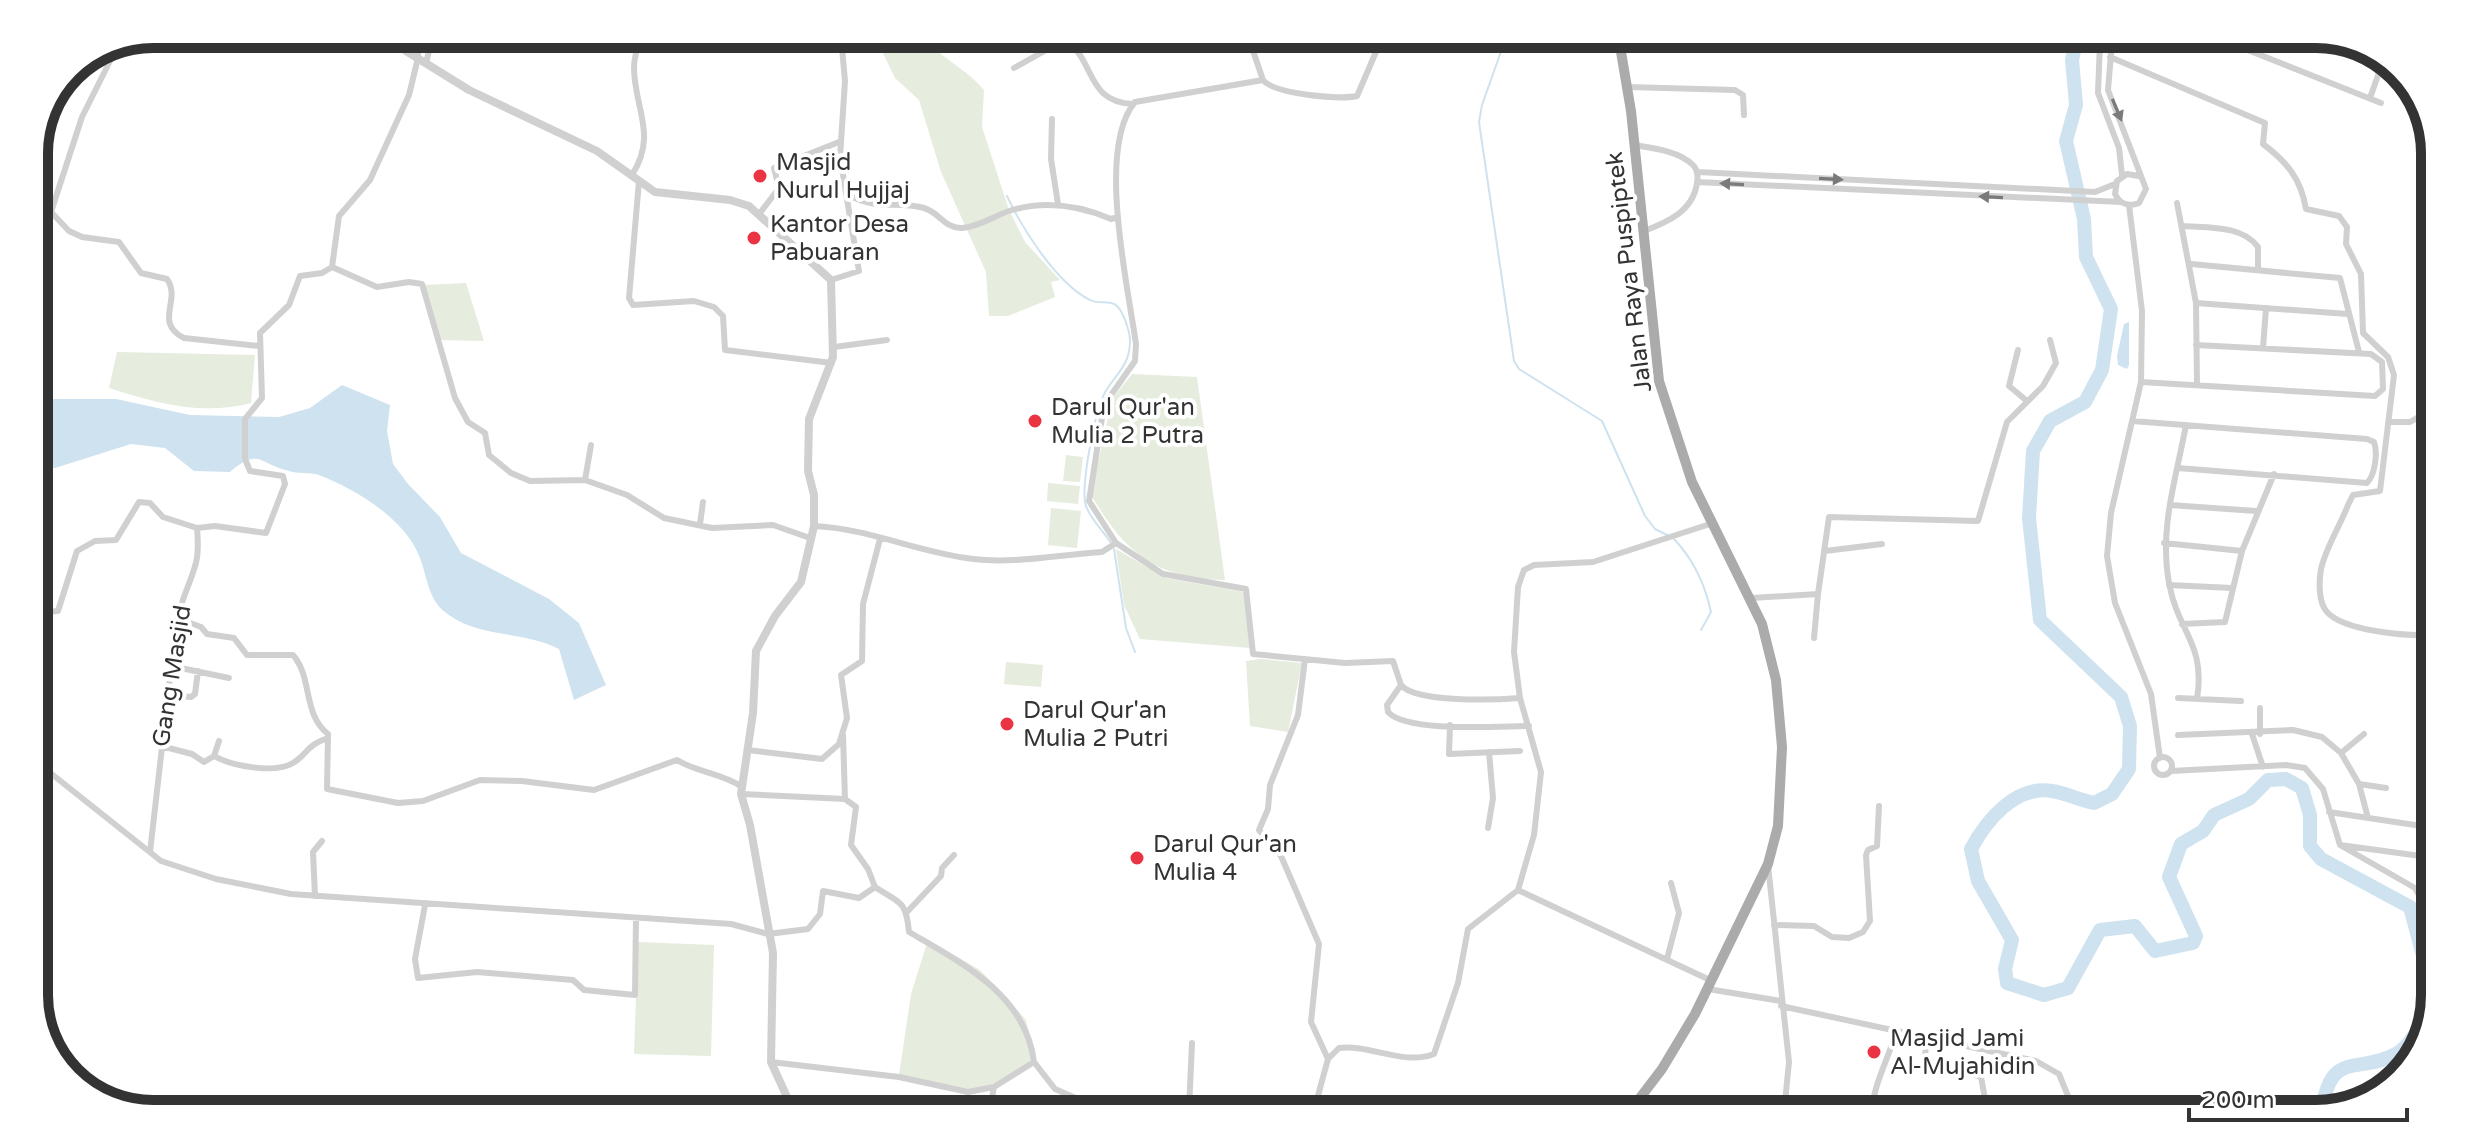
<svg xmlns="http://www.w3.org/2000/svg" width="2469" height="1148" font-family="'Varela Round',sans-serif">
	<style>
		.green { fill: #e6ecde }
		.water { fill: #cee2ef }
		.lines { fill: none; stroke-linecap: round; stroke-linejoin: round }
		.stream { stroke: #cee2ef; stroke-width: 2 }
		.river { stroke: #cee2ef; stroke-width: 14 }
		.minor { stroke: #d0d0d0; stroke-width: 6 }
		.tertiary { stroke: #d0d0d0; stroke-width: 8 }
		.primary { stroke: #ababab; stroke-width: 10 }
		.oneway { fill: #7a7a7a }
		.poi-dot { fill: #ea3443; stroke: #fff; stroke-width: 3 }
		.labels { text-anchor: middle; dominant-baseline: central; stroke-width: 8; stroke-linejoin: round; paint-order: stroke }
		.poi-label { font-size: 24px; fill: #333; stroke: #fff; text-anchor: start }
		.street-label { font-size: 24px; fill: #333; stroke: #fff }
		.rim { fill: none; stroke: #333; stroke-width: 10 }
	</style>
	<rect width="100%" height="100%" fill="#fff"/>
	<path class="green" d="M 875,37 L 923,37 C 943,60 967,69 984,90 L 982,127 L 1009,210 L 1025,242 L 1060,280 L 1051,282 L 1055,297 L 1008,316 L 989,316 L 986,272 L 941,172 L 919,100 L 895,78 Z
		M 466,283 L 484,341 L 438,340 L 424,285 Z
		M 117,352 L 255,355 L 251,403 C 202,416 156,403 109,388 Z
		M 1132,374 L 1197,377 L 1225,580 C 1155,578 1126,554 1091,495 L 1112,399 Z
		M 1066,455 L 1083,457 L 1080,482 L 1063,481 Z
		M 1048,483 L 1080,486 L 1078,504 L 1047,501 Z
		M 1051,508 L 1081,511 L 1077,548 L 1048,545 Z
		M 1116,549 L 1166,578 L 1244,592 L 1250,648 L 1140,639 L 1124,605 Z
		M 1261,659 L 1302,663 L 1288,732 L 1250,726 L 1246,661 Z
		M 1006,662 L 1043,665 L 1041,687 L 1004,684 Z
		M 928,940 L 980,970 L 1006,997 L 1026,1020 L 1034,1055 L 1024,1070 L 982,1092 L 899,1075 L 911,994 Z
		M 638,942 L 714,945 L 711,1056 L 634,1054 Z"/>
	<path class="water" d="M 2129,322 L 2129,365 L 2127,369 L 2118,365 L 2117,356 L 2124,324 Z
		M 342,385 L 390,405 L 387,431 L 393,464 L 408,484 L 440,517 L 461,553 L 549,599 L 579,623 L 606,685 L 574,700 L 559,649 C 524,630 478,639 445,612 C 428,599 427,576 420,558 C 406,519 355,489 319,475 C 309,472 298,474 289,471 C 259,464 259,447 230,472 L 194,471 L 165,448 L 131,444 L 55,468 L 34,463 L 34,399 L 116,399 L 190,415 L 279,417 L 310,408 Z"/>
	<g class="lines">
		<path class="stream" d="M 1505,40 L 1482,105 L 1479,122 L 1514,361 L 1519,369 L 1602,421 L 1645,516 L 1655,529 L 1669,536
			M 1007,196 C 1022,228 1056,283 1090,300 C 1099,305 1111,299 1118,307 C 1124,314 1130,332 1130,341 C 1130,364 1118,372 1107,389 C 1095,406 1082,482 1085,502 C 1087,515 1104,532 1111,543
			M 1674,539 C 1694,560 1705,584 1711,612 L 1701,630
			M 1114,549 L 1126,628 L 1135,652"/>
		<path class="river" d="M 2076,42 L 2072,60 L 2076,105 L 2066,141 L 2084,219 L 2086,257 L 2111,309 L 2102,370 L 2085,402 L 2050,421 L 2033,451 L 2029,518 L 2040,620 L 2121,697 L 2130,726 L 2129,769 L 2112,794 L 2094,803 C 2079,800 2066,793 2052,791 C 2015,785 1986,821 1971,849 L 1978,881 L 2012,940 L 2005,969 L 2007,983 L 2044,995 L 2068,988 L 2100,930 L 2135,926 L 2155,951 L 2193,943 L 2196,936 L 2169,877 L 2181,844 L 2203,831 L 2214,815 L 2249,799 L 2268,780 L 2286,779 L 2302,788 L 2310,815 L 2310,846 L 2321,859 L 2410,907 L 2426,967
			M 2322,1112 C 2330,1048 2358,1075 2396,1054 C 2411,1045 2418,1029 2426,1015"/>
		<path class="minor" d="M 510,35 L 518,36
			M 1249,39 L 1263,80 L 1135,102 C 1096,148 1128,286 1136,344 L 1135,361 L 1104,405 L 1089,501 L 1116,543 L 1163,574 L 1246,589 L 1253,654 L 1345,663 L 1393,661 L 1401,685
			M 1065,40 C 1096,60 1085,102 1133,104
			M 2100,42 L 2098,93 L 2119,148 L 2122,175
			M 2112,42 L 2108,90 L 2146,189 L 2139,203 C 2129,207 2120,204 2115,194 L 2117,181 L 2127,174 L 2139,176
			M 2230,43 L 2381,103
			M 2351,43 L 2371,51
			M 2110,57 L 2265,123 L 2263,144 C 2287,162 2301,179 2306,209 L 2339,216 L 2347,227 L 2346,244 L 2361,274 L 2363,333 L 2388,357 L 2394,375 L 2380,491 L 2353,495 L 2348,505 C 2340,526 2326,547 2321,569 C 2319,581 2318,602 2327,612 C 2344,631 2405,636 2430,635
			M 426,63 L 431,43 L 441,35
			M 1014,68 L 1066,39
			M 1263,80 C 1274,94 1339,100 1357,96 L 1379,45
			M 1628,87 L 1735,90 L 1743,95 L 1744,115
			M 2370,98 L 2383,61
			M 1052,119 L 1051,159 L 1058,204
			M 1634,145 C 1653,148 1679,151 1693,165 C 1698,170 1698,177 1697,183 C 1693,211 1668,222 1644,231
			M 1698,172 L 2095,192 L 2115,184
			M 632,175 C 658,134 634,109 634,67 C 634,56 639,46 640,36
			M 639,181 L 629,298 L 633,305 L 694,301 L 714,307 L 723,316 L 725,350 L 832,363
			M 1697,182 L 2121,202
			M 846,194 C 882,212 892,200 924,208 C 939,212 945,229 962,228 C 978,227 994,216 1009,211 C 1044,200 1078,205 1111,219 L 1118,217
			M 2177,203 L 2196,303 L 2197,385
			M 2129,205 L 2142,311 L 2141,382 L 2111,513 L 2107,556 L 2115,603 L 2151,694 L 2160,758
			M 34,206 L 51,212 L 69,231 L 82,237 L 119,242 L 141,273 L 167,279 C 182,300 153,322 184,338 L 259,346
			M 51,212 L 82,117 L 116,49
			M 760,213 L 779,188 L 774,168 L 839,142
			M 2183,226 C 2208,228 2242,225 2258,247 L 2258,269
			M 2191,264 L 2340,278 L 2359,352
			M 332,267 L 377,287 L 409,282 L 422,284 L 455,398 L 468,422 L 485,433 L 489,455 L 511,473 L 530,481 L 585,480 L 627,495 L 664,518 L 712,528 L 773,525 L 810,538
			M 831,280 L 859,271 L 840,157 L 845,81 L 841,37
			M 2196,303 L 2348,314
			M 834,347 L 887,340
			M 2263,348 L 2266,308
			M 2018,350 L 2009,386 L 2027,401
			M 2141,382 L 2375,396 L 2383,389 L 2382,362 L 2371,354 L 2196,345
			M 2426,416 L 2422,439 L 2432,460
			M 2132,421 L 2367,439 L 2374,442 C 2378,453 2375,475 2367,483 L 2178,468
			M 2390,422 L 2410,422 L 2432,409
			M 2186,425 C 2176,479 2159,528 2169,583 C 2178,633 2206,643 2197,699
			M 585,480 L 591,445
			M 2170,505 L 2256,511
			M 700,524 L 703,502
			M 814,526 C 865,528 915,551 966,558 C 1009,565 1059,555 1102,552 L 1116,543
			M 2164,543 L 2242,551
			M 1825,551 L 1882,544
			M 2169,585 L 2232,588
			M 1751,598 L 1818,594 L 1829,517 L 1978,521 L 2007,422 L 2043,386 L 2056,363 L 2050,340
			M 34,613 L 58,611 L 77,551 L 95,541 L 116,540 L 139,502 L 150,503 L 163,517 L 197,528
			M 182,620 L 201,627 L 207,634 L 234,638 L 247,655 L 293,655 C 313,678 302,713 328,734 L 327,789 L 398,803 L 423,801 L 480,780 L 522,781 L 594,790 L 677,760 C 698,773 722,773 742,787
			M 2182,624 L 2225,622 L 2242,551 L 2274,474
			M 1814,638 L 1818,594
			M 1305,659 L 1298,715 L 1270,785 L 1268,809 L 1259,830 L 1281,856 L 1319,944 L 1311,1022 L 1328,1059
			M 171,666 L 229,678
			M 1401,685 L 1387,705 L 1388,712 C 1407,733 1499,726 1529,726
			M 1401,685 C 1416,703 1495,700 1520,698
			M 168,695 L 191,697 L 195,694 L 198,671
			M 2178,698 L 2241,701
			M 1450,725 L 1449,754 L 1520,751
			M 2252,734 L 2263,767
			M 2260,734 L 2260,708
			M 843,735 L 845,799
			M 2178,735 L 2293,730 L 2322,737 L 2341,753 L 2359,784 L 2368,818
			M 161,746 L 192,754 L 204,762 L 214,756 L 219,741
			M 748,750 L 822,759 L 839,744 L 847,718 L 841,675 L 862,661 L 863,604 L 880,539
			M 2341,753 L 2364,734
			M 214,756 C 232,766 275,774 293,763 C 308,754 305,746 328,738
			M2154 766a9 9 0 1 1 18 0a9 9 0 1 1-18 0Z
			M 34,760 L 161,861 L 216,879 L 291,894 L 731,924 L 768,934 L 808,929 L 820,914 L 823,891 L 859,898 L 875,887
			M 2171,771 L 2286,765 L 2305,768 L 2323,789 L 2340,845 L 2415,888 L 2427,909
			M 2359,784 L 2386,788
			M 741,794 L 845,799 L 856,807 L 851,845 L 868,869 L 875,887 C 899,903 906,899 909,932 C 962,963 1026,995 1034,1062
			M 2329,812 L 2428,827
			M 1488,828 L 1493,798 L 1489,752
			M 2340,845 L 2428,857
			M 150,852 L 175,634 C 180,621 179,609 184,597 C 195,566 200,563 197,528 L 215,526 L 266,533 L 285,484 L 283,476 L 250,471 L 245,459 L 245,419 L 262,398 L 260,333 L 289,305 L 300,276 L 322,273 L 332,267 L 339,216 L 370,180 L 409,95 L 418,58 L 418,35
			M 1768,865 L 1789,1062 L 1784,1112
			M 1518,890 L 1712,981
			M 315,896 L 313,852 L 322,841
			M 425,905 L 415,959 L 418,978 L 477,972 L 573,980 L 584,990 L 635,995 L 636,918
			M 907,912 L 941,876 L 942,868 L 954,855
			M 1774,925 L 1814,926 L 1832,937 L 1849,938 L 1863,932 L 1870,921 L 1866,855 L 1868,850 L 1877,846 L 1879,806
			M 1667,959 L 1679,913 L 1671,883
			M 1708,989 L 1781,1001
			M 1781,1006 L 2036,1061 L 2059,1074 L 2075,1113
			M 1926,1039 L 1925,1060 L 1981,1077 L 1986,1104 L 1977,1113
			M 771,1062 L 899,1077 L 968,1092 L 994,1087 L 1034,1062 L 1055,1089 L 1101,1109
			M 990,1108 L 994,1087
			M 1189,1109 L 1192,1043
			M 1314,1110 L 1328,1059 L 1339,1048 C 1370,1044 1404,1066 1434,1054 L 1458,983 L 1468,929 L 1518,890 L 1534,835 L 1541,772 L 1520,698 L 1514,652 L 1518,587 L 1524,570 L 1534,565 L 1593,562 L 1710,524
			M 1872,1112 C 1873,1084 1889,1059 1896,1031
			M 2167,1113 L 2172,1106"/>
		<path class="tertiary" d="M 389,35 L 406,51 L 469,90 L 597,151 L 655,192 L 730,200 L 749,206 L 831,280 L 833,357 L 809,419 L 808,471 L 814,495 L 814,526 L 801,582 L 775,616 L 756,651 L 753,713 L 741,794 L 750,825 L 773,953 L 771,1062 L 792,1108"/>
		<path class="primary" d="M 1619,40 L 1631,111 L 1659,381 L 1692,482 L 1762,624 L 1776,680 L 1782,747 L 1778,826 L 1768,864 L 1695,1014 L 1662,1069 L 1630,1111"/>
	</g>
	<defs><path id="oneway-solid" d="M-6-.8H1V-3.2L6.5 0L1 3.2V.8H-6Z" transform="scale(2)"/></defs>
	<g class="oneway">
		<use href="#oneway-solid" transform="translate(2117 110) rotate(67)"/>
		<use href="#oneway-solid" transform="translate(1831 179) rotate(3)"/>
		<use href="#oneway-solid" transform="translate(1732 184) rotate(-177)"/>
		<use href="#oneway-solid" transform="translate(1991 197) rotate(-177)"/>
	</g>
	<g class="poi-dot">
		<circle cx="760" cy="176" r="8"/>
		<circle cx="754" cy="238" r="8"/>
		<circle cx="1035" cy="421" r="8"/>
		<circle cx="1007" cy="724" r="8"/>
		<circle cx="1137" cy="858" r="8"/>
		<circle cx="1874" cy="1052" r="8"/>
	</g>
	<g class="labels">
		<g class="poi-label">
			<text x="776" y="162">Masjid<tspan x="776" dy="28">Nurul Hujjaj</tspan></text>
			<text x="770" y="224">Kantor Desa<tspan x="770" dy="28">Pabuaran</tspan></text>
			<text x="1051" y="407">Darul Qur'an<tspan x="1051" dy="28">Mulia 2 Putra</tspan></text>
			<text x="1023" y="710">Darul Qur'an<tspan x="1023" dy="28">Mulia 2 Putri</tspan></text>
			<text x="1153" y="844">Darul Qur'an<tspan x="1153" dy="28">Mulia 4</tspan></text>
			<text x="1890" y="1038">Masjid Jami<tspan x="1890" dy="28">Al-Mujahidin</tspan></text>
		</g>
		<g class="street-label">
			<text transform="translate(1629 272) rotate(-97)">Jalan Raya Puspiptek</text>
			<text transform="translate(172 676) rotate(-81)">Gang Masjid</text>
		</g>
	</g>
	<path d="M0 0H2469V1148H0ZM153 48H2316A105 105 0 0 1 2421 153V995A105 105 0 0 1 2316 1100H153A105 105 0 0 1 48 995V153A105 105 0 0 1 153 48Z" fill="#fff" fill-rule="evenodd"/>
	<path class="rim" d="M153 48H2316A105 105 0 0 1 2421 153V995A105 105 0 0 1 2316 1100H153A105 105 0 0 1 48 995V153A105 105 0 0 1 153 48Z"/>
	<path d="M2189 1108v12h218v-12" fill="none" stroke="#333333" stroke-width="4"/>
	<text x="2201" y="1108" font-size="24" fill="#333333" stroke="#ffffff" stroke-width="6" paint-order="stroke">200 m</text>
</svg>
